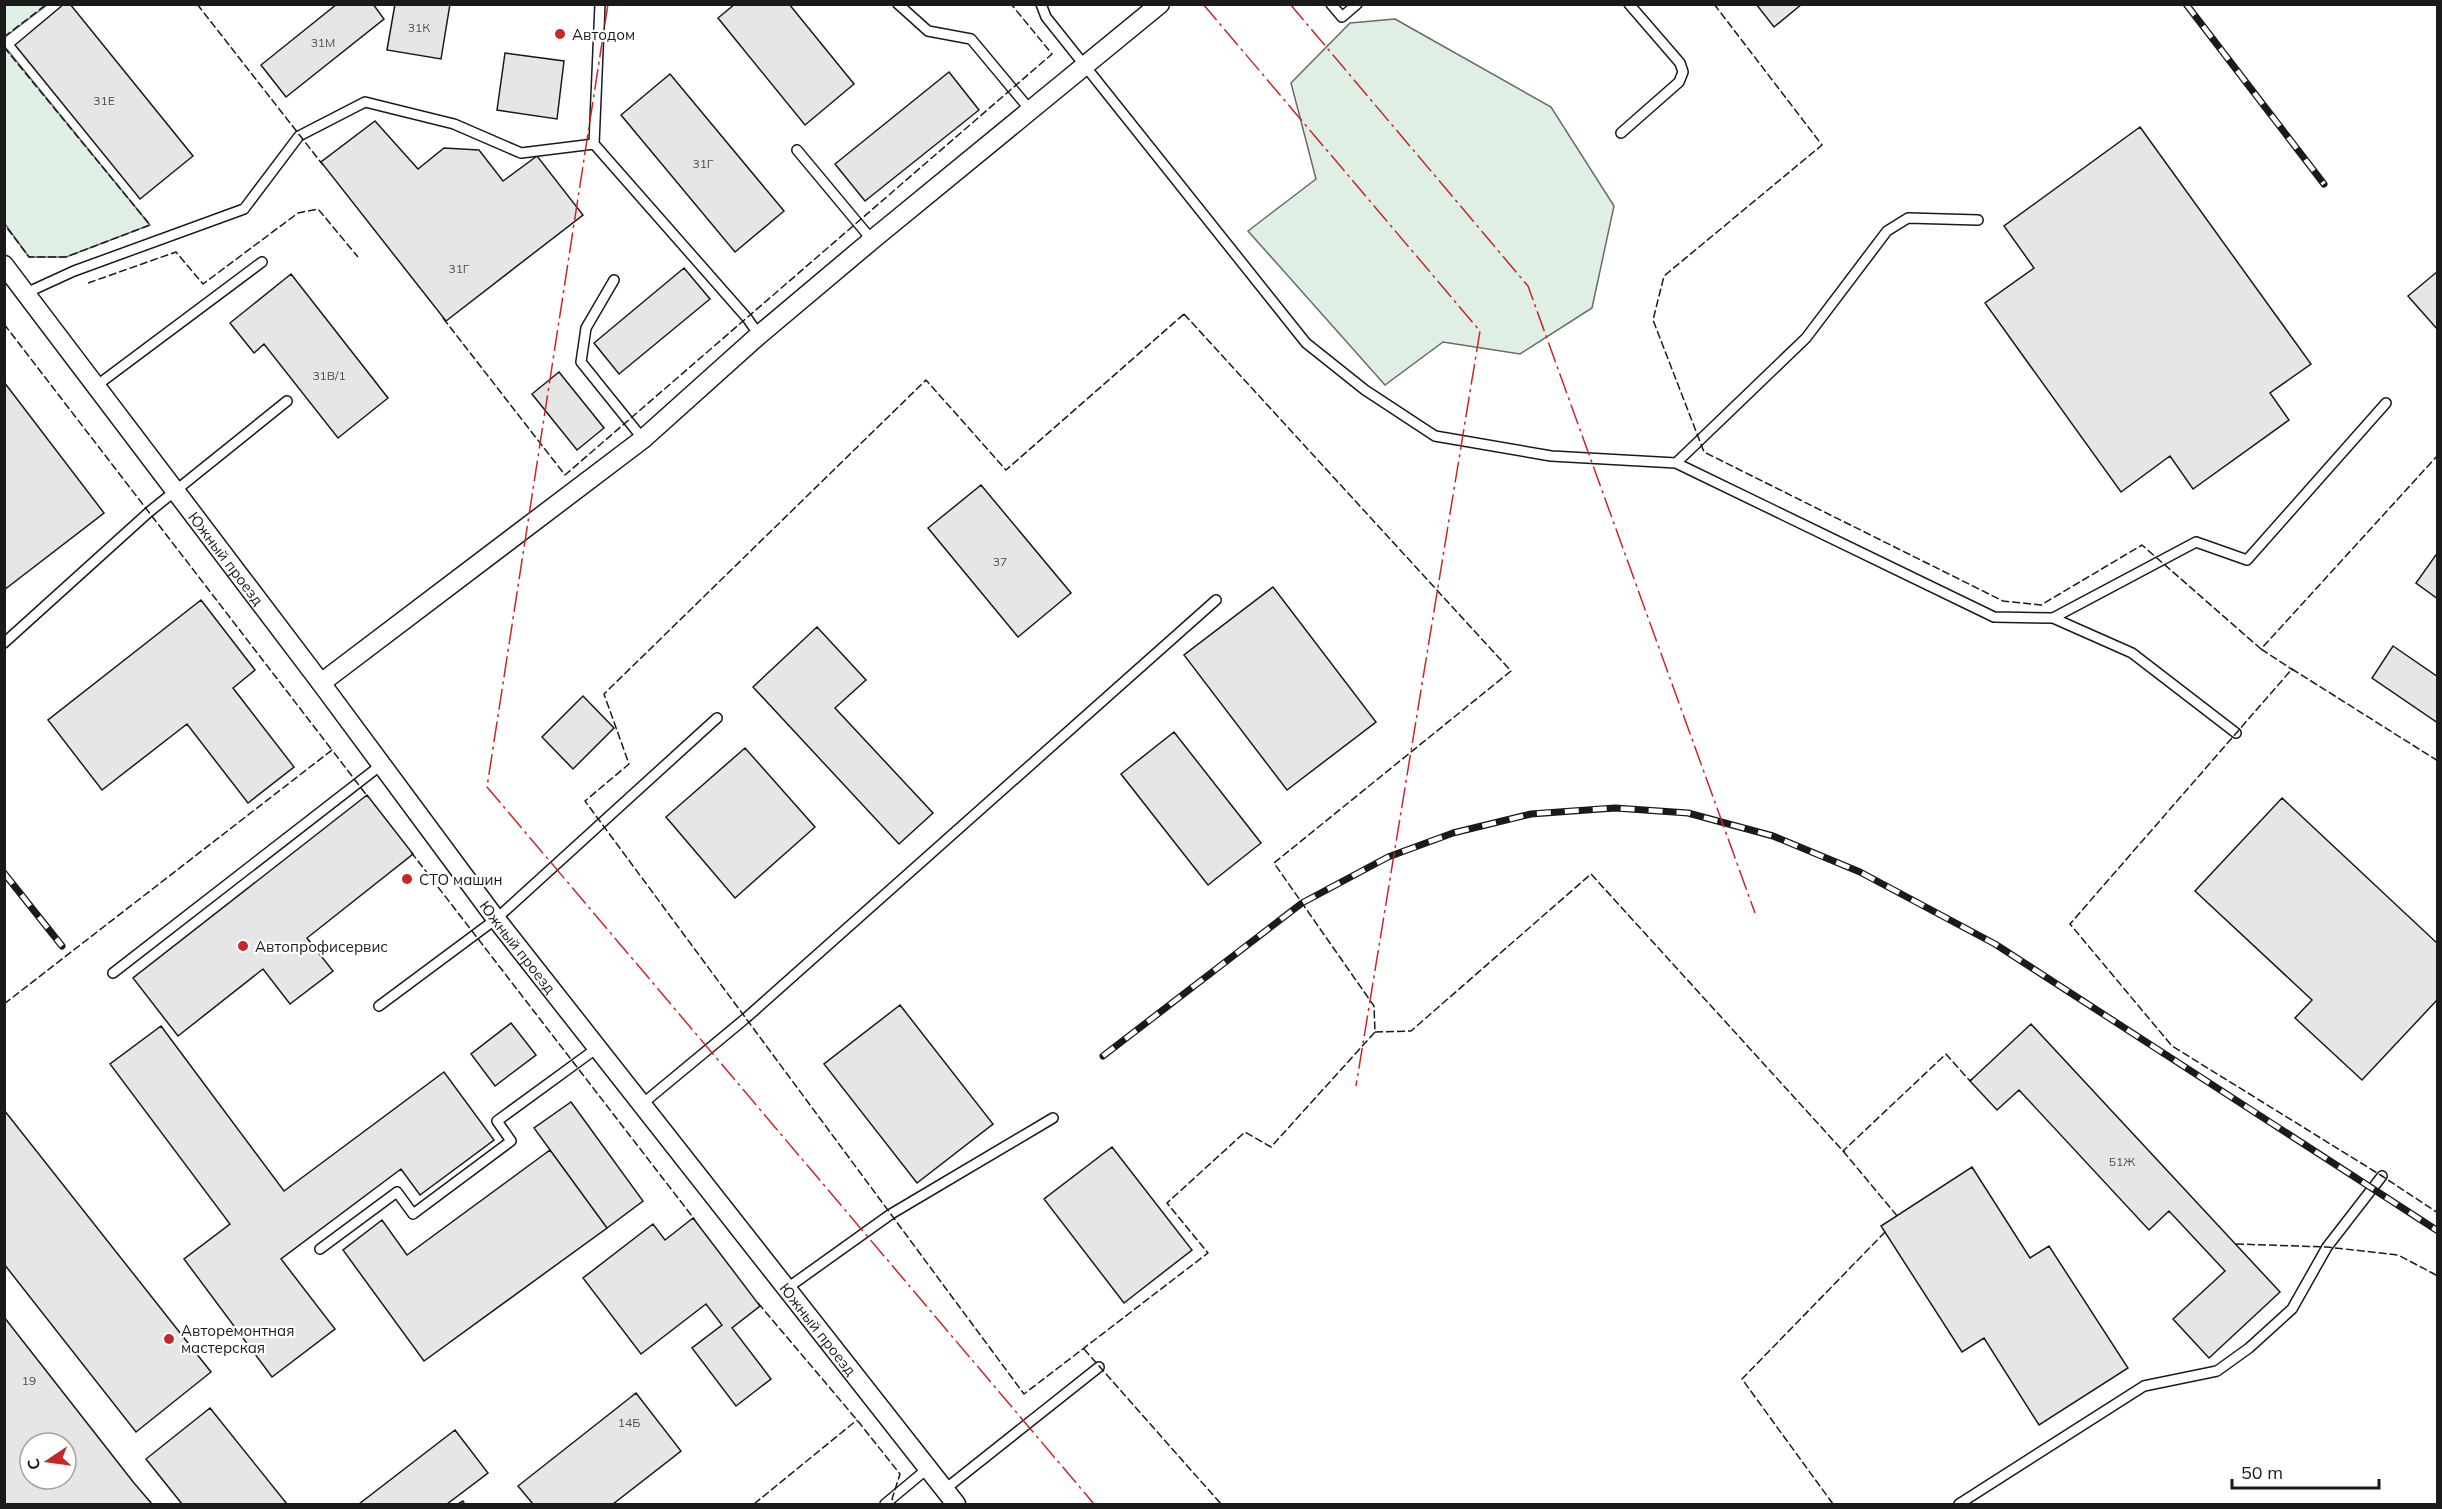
<svg xmlns="http://www.w3.org/2000/svg" width="2442" height="1509" font-family="Mulish,sans-serif">
	<style>
		.green { fill: #e0efe3; stroke: #6a6a6a; stroke-width: 1.5 }
		.building { fill: #e6e6e6; stroke: #1a1a1a; stroke-width: 1.5; fill-rule: evenodd }
		.lines { fill: none; stroke-linecap: round; stroke-linejoin: round }
		.service-casing { stroke: #1a1a1a; stroke-width: 12 }
		.minor-casing { stroke: #1a1a1a; stroke-width: 21 }
		.service { stroke: #fff; stroke-width: 9 }
		.minor { stroke: #fff; stroke-width: 18 }
		.rail-casing { stroke: #1a1a1a; stroke-width: 7 }
		.rail { stroke: #fff; stroke-width: 4.5; stroke-dasharray: 14; stroke-linecap: butt }
		.fence { stroke: #1a1a1a; stroke-width: 1.5; stroke-dasharray: 8 3; stroke-linecap: butt }
		.power { stroke: #c62828; stroke-width: 1.5; stroke-dasharray: 21 4.5 3 4.5; stroke-linecap: butt }
		.poi-dot { fill: #c62828; stroke: #fff; stroke-width: 2 }
		.labels { text-anchor: middle; dominant-baseline: central; stroke-width: 4.5; stroke-linejoin: round; paint-order: stroke }
		.number-label { font-size: 12px; fill: #4d4d4d }
		.poi-label { font-size: 15px; fill: #1a1a1a; stroke: #fff; text-anchor: start }
		.street-label { font-size: 15px; fill: #1a1a1a; stroke: #fff }
	</style>
	<rect width="100%" height="100%" fill="#fff"/>
	<path class="green" d="M 5,4 L 47,4 L 47,5 L 5,37 Z
		M 1395,19 L 1551,107 L 1614,206 L 1592,308 L 1520,354 L 1443,342 L 1385,385 L 1248,231 L 1316,179 L 1291,83 L 1350,23 Z
		M 5,47 L 150,225 L 66,257 L 29,257 L 5,224 Z"/>
	<path class="building" d="M 64,4 L 70,4 L 193,156 L 140,199 L 15,45 Z
		M 337,4 L 373,4 L 384,19 L 286,97 L 261,65 Z
		M 395,4 L 450,4 L 441,59 L 387,50 Z
		M 735,4 L 789,4 L 854,84 L 805,125 L 718,18 Z
		M 1756,4 L 1802,4 L 1774,27 Z
		M 505,53 L 564,61 L 557,119 L 497,110 Z
		M 949,72 L 979,110 L 865,201 L 835,164 Z
		M 670,74 L 784,211 L 735,252 L 621,115 Z
		M 375,121 L 418,169 L 444,148 L 479,150 L 503,181 L 537,156 L 583,215 L 446,321 L 321,162 Z
		M 2140,127 L 2311,364 L 2270,393 L 2289,420 L 2193,489 L 2170,456 L 2121,492 L 1985,303 L 2034,268 L 2004,226 Z
		M 684,268 L 710,299 L 619,374 L 594,343 Z
		M 2438,271 L 2438,330 L 2408,296 Z
		M 291,274 L 388,398 L 338,438 L 264,344 L 254,353 L 230,323 Z
		M 559,372 L 604,428 L 577,450 L 532,394 Z
		M 4,382 L 104,513 L 4,590 Z
		M 981,485 L 1071,593 L 1018,637 L 928,528 Z
		M 2438,552 L 2438,599 L 2416,583 Z
		M 1273,587 L 1376,722 L 1287,790 L 1184,655 Z
		M 201,600 L 255,670 L 233,688 L 294,767 L 248,803 L 187,724 L 102,790 L 48,720 Z
		M 817,627 L 866,680 L 835,708 L 933,813 L 899,844 L 753,687 Z
		M 2393,646 L 2438,677 L 2438,723 L 2372,678 Z
		M 583,696 L 614,728 L 573,769 L 542,737 Z
		M 1174,732 L 1261,843 L 1208,885 L 1121,774 Z
		M 745,748 L 815,827 L 735,898 L 666,817 Z
		M 367,795 L 413,854 L 307,938 L 333,971 L 290,1004 L 263,969 L 178,1036 L 133,978 Z
		M 2282,798 L 2438,944 L 2438,999 L 2362,1080 L 2295,1018 L 2312,1000 L 2195,891 Z
		M 900,1005 L 993,1124 L 917,1183 L 824,1064 Z
		M 511,1023 L 536,1055 L 495,1086 L 471,1054 Z
		M 2031,1024 L 2280,1292 L 2209,1358 L 2173,1319 L 2225,1271 L 2169,1211 L 2149,1230 L 2019,1090 L 1997,1110 L 1970,1081 Z
		M 161,1026 L 284,1191 L 444,1072 L 494,1140 L 420,1195 L 401,1169 L 281,1259 L 335,1329 L 272,1377 L 184,1259 L 230,1224 L 110,1064 Z
		M 571,1102 L 643,1201 L 607,1228 L 534,1128 Z
		M 4,1110 L 211,1372 L 136,1432 L 4,1264 Z
		M 1112,1147 L 1192,1250 L 1124,1303 L 1044,1199 Z
		M 550,1150 L 607,1228 L 424,1361 L 343,1250 L 382,1220 L 407,1255 Z
		M 1972,1167 L 2030,1258 L 2049,1246 L 2128,1368 L 2039,1425 L 1984,1338 L 1962,1352 L 1881,1226 Z
		M 693,1218 L 760,1306 L 732,1328 L 771,1379 L 736,1406 L 692,1348 L 722,1325 L 706,1304 L 641,1354 L 583,1278 L 653,1224 L 665,1240 Z
		M 4,1317 L 134,1483 L 152,1504 L 4,1504 ZM 30,1443 L 66,1443 L 66,1479 L 30,1479 Z
		M 636,1393 L 681,1451 L 613,1504 L 533,1504 L 518,1486 Z
		M 210,1408 L 287,1504 L 182,1504 L 146,1459 Z
		M 455,1430 L 488,1473 L 447,1504 L 359,1504 Z"/>
	<g class="lines">
		<defs>
			<path id="service" d="M 600,4 L 594,144 L 747,318 L 759,335
				M 898,4 L 928,31 L 971,39 L 1031,111
				M 1041,4 L 1046,17 L 1306,343 L 1365,390 L 1435,436 L 1551,456 L 1676,463 L 1994,617 L 2053,618 L 2132,653 L 2236,733
				M 1331,4 L 1342,17 L 1357,4
				M 1621,133 L 1679,82 L 1683,72 L 1680,63 L 1629,4
				M 797,150 L 872,240
				M 614,280 L 586,328 L 581,362 L 643,439
				M 26,293 L 74,271 L 244,209 L 299,136 L 365,102 L 454,124 L 521,153 L 594,144
				M 96,386 L 262,262
				M 1676,463 L 1806,338 L 1887,231 L 1908,218 L 1978,220
				M 2053,618 L 2196,542 L 2247,560 L 2386,403
				M 4,643 L 149,512 L 287,401
				M 113,973 L 381,765
				M 379,1006 L 496,919 L 717,718
				M 641,1105 L 746,1018 L 1216,600
				M 320,1249 L 397,1192 L 413,1214 L 511,1141 L 497,1121 L 597,1048
				M 786,1289 L 891,1214 L 1053,1118
				M 944,1490 L 1099,1367
				M 885,1504 L 927,1469
				M 1959,1504 L 2144,1386 L 2217,1371 L 2249,1348 L 2292,1309 L 2327,1247 L 2382,1176"/>
			<g id="minor">
				<path id="s1" d="M 4,265 L 321,683 L 496,919 L 956,1504"/>
				<path d="M 321,683 L 643,439 L 759,335 L 872,240 L 1160,4"/>
			</g>
		</defs>
		<use href="#service" class="service-casing"/>
		<use href="#minor" class="minor-casing"/>
		<use href="#service" class="service"/>
		<use href="#minor" class="minor"/>
		<defs>
			<path id="rail" d="M 2186,4 L 2324,184
				M 4,873 L 62,946
				M 1103,1056 L 1302,903 L 1388,857 L 1453,833 L 1531,814 L 1615,808 L 1688,813 L 1773,836 L 1860,872 L 1995,944 L 2438,1231"/>
		</defs>
		<use href="#rail" class="rail-casing"/>
		<use href="#rail" class="rail"/>
		<path class="fence" d="M 197,4 L 323,165
			M 1714,4 L 1822,145 L 1664,276 L 1653,320 L 1704,452 L 2003,601 L 2041,605 L 2142,545 L 2261,649 L 2438,455
			M 4,37 L 47,4
			M 4,47 L 150,225 L 66,257 L 29,257 L 4,224
			M 88,283 L 176,252 L 203,284 L 298,213 L 318,209 L 358,257
			M 1184,314 L 1511,671 L 1274,863 L 1374,1006 L 1375,1032 L 1271,1147 L 1245,1132 L 1167,1203 L 1208,1253 L 1024,1394 L 585,801 L 629,764 L 604,694 L 926,380 L 1006,470 Z
			M 443,318 L 565,475 L 1052,54 L 1011,4
			M 4,324 L 332,750 L 330,752
			M 2261,649 L 2293,670
			M 2438,761 L 2292,669 L 2070,924 L 2172,1046 L 2382,1176 L 2438,1213
			M 411,852 L 695,1220
			M 4,1004 L 332,750 L 368,797
			M 1375,1032 L 1411,1031 L 1591,874 L 1843,1151 L 1898,1217
			M 1845,1152 L 1843,1151 L 1946,1054 L 1970,1081 L 1972,1079
			M 2236,1244 L 2327,1247 L 2398,1255 L 2438,1276
			M 758,1303 L 857,1420 L 900,1474 L 892,1499 L 896,1504
			M 1084,1349 L 1221,1504
			M 458,1504 L 463,1501 L 465,1504
			M 754,1504 L 857,1420
			M 1833,1504 L 1742,1379 L 1887,1230"/>
		<path class="power" d="M 608,4 L 487,787 L 1094,1504
			M 1203,4 L 1480,331 L 1356,1086
			M 1290,4 L 1528,286 L 1755,913"/>
	</g>
	<g class="poi-dot">
		<circle cx="560" cy="34" r="6"/>
		<circle cx="407" cy="879" r="6"/>
		<circle cx="243" cy="946" r="6"/>
		<circle cx="169" cy="1339" r="6"/>
	</g>
	<g class="labels">
		<g class="number-label">
			<text x="419" y="27">31К</text>
			<text x="323" y="42">31М</text>
			<text x="104" y="100">31Е</text>
			<text x="703" y="163">31Г</text>
			<text x="459" y="268">31Г</text>
			<text x="329" y="375">31В/1</text>
			<text x="1000" y="561">37</text>
			<text x="2122" y="1161">51Ж</text>
			<text x="29" y="1380">19</text>
			<text x="629" y="1422">14Б</text>
		</g>
		<g class="poi-label">
			<text x="572" y="34">Автодом</text>
			<text x="419" y="879">СТО машин</text>
			<text x="255" y="946">Автопрофисервис</text>
			<text x="181" y="1330">Авторемонтная<tspan x="181" dy="17">мастерская</tspan></text>
		</g>
		<g class="street-label">
			<text stroke="none"><textPath href="#s1" startOffset="368">Южный проезд</textPath></text>
			<text stroke="none"><textPath href="#s1" startOffset="854">Южный проезд</textPath></text>
			<text stroke="none"><textPath href="#s1" startOffset="1340">Южный проезд</textPath></text>
		</g>
	</g>
	<rect width="2442" height="1509" fill="none" stroke="#1a1a1a" stroke-width="12"/>
	<g transform="translate(48 1461) rotate(257)"><circle r="28" fill="#ffffff" stroke="#a3a3a3" stroke-width="1.5"/>
	<path d="M0-4.5L10 22L0 15L-10 22Z" fill="#c62828"/>
	<text y="-9" font-size="16" font-weight="bold" text-anchor="middle" fill="#1a1a1a">С</text>
	</g>
	<path d="M2232 1479v9h147v-9" fill="none" stroke="#1a1a1a" stroke-width="3"/>
	<text x="2241" y="1479" font-size="18" fill="#1a1a1a" stroke="#ffffff" stroke-width="4.5" paint-order="stroke">50 m</text>
</svg>
